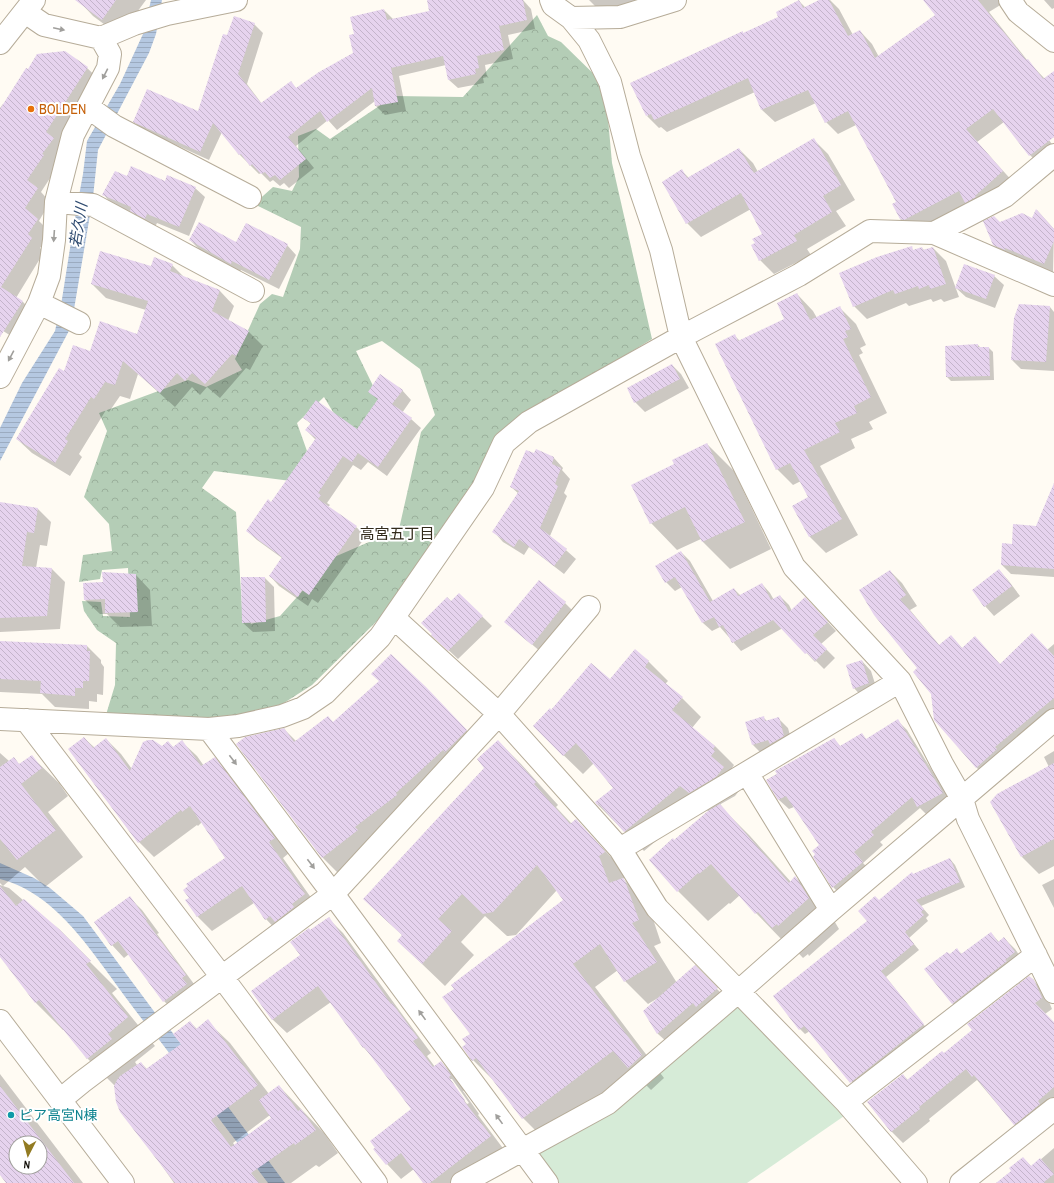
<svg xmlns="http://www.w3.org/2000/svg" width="1054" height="1183" font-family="'Archivo Narrow','Noto Sans JP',sans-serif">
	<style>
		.green { fill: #d6ebd7 }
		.forest { fill: url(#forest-crowns); fill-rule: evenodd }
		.water { fill: url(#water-rules) }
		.shadow { fill: #0003; fill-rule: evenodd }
		.building { fill: url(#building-back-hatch); fill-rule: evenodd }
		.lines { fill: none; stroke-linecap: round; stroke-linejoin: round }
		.street-casing { stroke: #b6ac99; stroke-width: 24 }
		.secondary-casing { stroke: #b6ac99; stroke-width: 24 }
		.primary-casing { stroke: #b6ac99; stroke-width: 24 }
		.street { stroke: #fff; stroke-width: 22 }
		.secondary { stroke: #fff; stroke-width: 22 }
		.primary { stroke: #fff; stroke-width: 22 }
		.oneway { fill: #a09f9c }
		.food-dot { fill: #e8710a; stroke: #fff; stroke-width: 1.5 }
		.culture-dot { fill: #0f9aa8; stroke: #fff; stroke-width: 1.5 }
		.labels { text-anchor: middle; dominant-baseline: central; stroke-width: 4; stroke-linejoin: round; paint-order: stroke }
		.food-label { font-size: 14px; fill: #c56008; stroke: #fff; text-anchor: start }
		.culture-label { font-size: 14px; fill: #0d838f; stroke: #fff; text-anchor: start }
		.water-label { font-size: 15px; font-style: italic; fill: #2f4b70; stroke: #fff }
		.neighbourhood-label { font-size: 15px; fill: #322a1a; stroke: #fff }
	</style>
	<defs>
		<pattern id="forest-crowns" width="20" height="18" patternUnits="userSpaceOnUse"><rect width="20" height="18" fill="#b4cdb6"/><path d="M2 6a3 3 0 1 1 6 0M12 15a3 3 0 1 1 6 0" fill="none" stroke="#9aaf9b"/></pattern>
		<pattern id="water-rules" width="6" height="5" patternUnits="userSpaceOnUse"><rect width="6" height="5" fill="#b5c8e1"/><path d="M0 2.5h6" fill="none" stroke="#9babc0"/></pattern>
		<pattern id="building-back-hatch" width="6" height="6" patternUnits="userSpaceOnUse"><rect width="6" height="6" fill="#e6d3ee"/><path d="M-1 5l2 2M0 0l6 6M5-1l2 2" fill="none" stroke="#c4b4cb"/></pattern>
	</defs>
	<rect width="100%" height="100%" fill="#fffbf3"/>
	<path class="green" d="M 738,998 L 847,1114 L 747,1183 L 556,1183 L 533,1153 Z"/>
	<path class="forest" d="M 537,15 L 548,36 L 561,42 L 605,85 L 612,163 L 652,339 L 524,417 L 477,485 L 382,616 L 312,685 L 273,710 L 210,723 L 105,718 L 115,685 L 116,643 L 97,630 L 84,611 L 82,601 L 101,602 L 103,616 L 130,617 L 128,568 L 102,570 L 100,579 L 79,582 L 83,555 L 112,551 L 109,524 L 84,497 L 107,431 L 99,413 L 188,380 L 206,387 L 242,370 L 235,359 L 260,304 L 272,294 L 283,297 L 300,249 L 301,227 L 254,204 L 273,187 L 292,191 L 299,177 L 298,136 L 316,129 L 330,139 L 394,96 L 463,97 ZM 382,341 L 420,369 L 435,415 L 421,432 L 399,529 L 332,558 L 280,616 L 251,624 L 242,608 L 236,512 L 202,488 L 214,471 L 291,481 L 307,451 L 297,423 L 324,397 L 351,442 L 379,398 L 356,351 Z"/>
	<path class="water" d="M 151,0 L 162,0 L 156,34 L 149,53 L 98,150 L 93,197 L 71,327 L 0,461 L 0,428 L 22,383 L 55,331 L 62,299 L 74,223 L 83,174 L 87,141 L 120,84 L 143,34 Z
		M 0,863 L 34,878 L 50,888 L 83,916 L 156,1014 L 169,1028 L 285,1183 L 268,1183 L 157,1037 L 145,1023 C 131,1005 118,987 105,969 C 78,932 47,891 0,879 Z"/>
	<path class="shadow" d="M 80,0 L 146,0 L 123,31 L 116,33 L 93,16 L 79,1 Z
		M 428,0 L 523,0 L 531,9 L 535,29 L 508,35 L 513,59 L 485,65 L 487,77 L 483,78 L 484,83 L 458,88 L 449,80 L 446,65 L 399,76 L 406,111 L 385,115 L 376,106 L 375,101 L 337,130 L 328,120 L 296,146 L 314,168 L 289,188 L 284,183 L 280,186 L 273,180 L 270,182 L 261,173 L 259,174 L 240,155 L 222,132 L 209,160 L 143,130 L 134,122 L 198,112 L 228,37 L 254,24 L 263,33 L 247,84 L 262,104 L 291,83 L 297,89 L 354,53 L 355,35 L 384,10 L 393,19 L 430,12 Z
		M 589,0 L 654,0 L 639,7 L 597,8 Z
		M 821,0 L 830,0 L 839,9 L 853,35 L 860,31 L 872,44 L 879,57 L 936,15 L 925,0 L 999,0 L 1002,4 L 989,12 L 1027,60 L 1045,79 L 1054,74 L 1054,137 L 1049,140 L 1054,147 L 1042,167 L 1030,155 L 1004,122 L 977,142 L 1015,184 L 913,231 L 900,219 L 897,203 L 856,125 L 838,134 L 826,122 L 816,103 L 775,122 L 762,110 L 755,92 L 667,132 L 661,127 L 659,128 L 647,116 L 743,34 L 780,18 L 799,1 L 806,8 Z
		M 1044,0 L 1054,0 L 1054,8 L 1052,9 Z
		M 65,52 L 87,68 L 101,81 L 56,169 L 41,192 L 50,202 L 39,221 L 51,233 L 40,248 L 44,252 L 16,298 L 23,302 L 36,315 L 19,341 L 0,329 L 0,108 L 3,104 L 4,105 Z
		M 814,140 L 828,154 L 855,200 L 836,211 L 846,226 L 807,249 L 811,255 L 774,274 L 760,260 L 756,244 L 764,234 L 751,209 L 701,237 L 687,223 L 682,171 L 689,178 L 739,149 L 753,163 L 758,172 Z
		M 165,182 L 195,188 L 205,197 L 189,236 L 157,223 L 155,227 L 140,220 L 133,213 L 112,204 L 103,194 Z
		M 1037,210 L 1054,229 L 1053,273 L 1003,254 L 993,244 L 1000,223 L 1033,219 Z
		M 190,240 L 287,245 L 296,255 L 279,289 L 241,270 L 240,272 L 200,250 Z
		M 911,248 L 914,251 L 922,248 L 924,250 L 933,248 L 946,261 L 959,297 L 944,302 L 941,299 L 933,302 L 931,299 L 909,306 L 906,303 L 867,319 L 854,306 Z
		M 172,265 L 185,278 L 220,291 L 234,306 L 228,321 L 249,332 L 263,346 L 250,370 L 246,368 L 220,398 L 207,387 L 200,395 L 192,387 L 175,407 L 138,374 L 130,399 L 120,396 L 109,412 L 106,410 L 79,454 L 82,457 L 70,476 L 32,453 L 17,439 L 65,373 L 91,352 L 137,335 L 146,310 L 106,298 L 92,284 L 151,267 Z
		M 994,276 L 1004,285 L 995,308 L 966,297 L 956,288 Z
		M 797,294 L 813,311 L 817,318 L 840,308 L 856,324 L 866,345 L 860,348 L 863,353 L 859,355 L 887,413 L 869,422 L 873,429 L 851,439 L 855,448 L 820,466 L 858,535 L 826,553 L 810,537 L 793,506 L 810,498 L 801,481 L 793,485 L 777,469 L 735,336 L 740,341 L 785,320 Z
		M 1050,307 L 1054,312 L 1054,371 L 1021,369 L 1012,360 Z
		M 978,345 L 981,348 L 989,348 L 993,352 L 994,380 L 951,381 L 947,377 Z
		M 672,365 L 681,374 L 689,388 L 645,412 L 635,402 L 628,389 Z
		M 402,390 L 411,400 L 402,413 L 411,419 L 421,428 L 387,476 L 368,462 L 361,470 L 353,465 L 327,503 L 330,505 L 328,507 L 356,527 L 366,536 L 318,603 L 312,599 L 308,606 L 279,586 L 270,576 L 282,558 L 257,540 L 247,531 L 272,503 L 316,440 L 306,430 L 311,424 L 304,418 L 357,430 L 378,400 L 369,392 Z
		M 707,444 L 734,471 L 771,549 L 730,569 L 703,542 L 701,539 L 677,550 L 651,523 L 675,465 Z
		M 536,451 L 554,458 L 563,468 L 562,470 L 570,479 L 564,493 L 567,496 L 550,536 L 576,559 L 564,574 L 529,547 L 524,555 L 503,542 L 494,532 L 519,494 L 511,487 Z
		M 1054,486 L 1054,577 L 1011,574 L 1002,565 L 1013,545 L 1014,524 L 1016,526 L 1048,528 Z
		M 0,503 L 38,509 L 51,522 L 47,546 L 40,545 L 36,568 L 52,569 L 65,582 L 60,629 L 0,632 Z
		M 681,552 L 690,561 L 713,601 L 734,589 L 741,596 L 762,584 L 770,593 L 774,600 L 780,596 L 789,605 L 792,611 L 814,607 L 836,631 L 821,644 L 835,658 L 824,669 L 816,661 L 815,662 L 783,628 L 741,651 L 720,627 L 712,631 L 703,623 L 682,587 L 675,591 L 666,582 Z
		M 999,570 L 1008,580 L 1020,596 L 994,616 L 985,606 Z
		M 890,571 L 902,583 L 917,606 L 910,610 L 940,646 L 951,636 L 963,649 L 1000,665 L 1047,650 L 1054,644 L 1054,718 L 988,779 L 976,767 L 932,694 L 919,668 Z
		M 136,575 L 150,590 L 152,626 L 120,627 L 107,614 L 100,614 L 85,600 L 104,583 Z
		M 265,578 L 274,587 L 275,631 L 253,632 L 243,623 Z
		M 459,594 L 492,626 L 458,659 L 442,644 Z
		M 565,603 L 574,612 L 542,653 L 506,622 Z
		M 87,646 L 101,660 L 101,663 L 104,667 L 103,695 L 97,694 L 97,702 L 89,701 L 89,709 L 55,707 L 42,694 L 0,692 L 0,647 Z
		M 635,651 L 649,662 L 668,681 L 665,684 L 682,698 L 701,717 L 692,728 L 715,746 L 734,765 L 732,768 L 743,786 L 735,796 L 719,805 L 750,836 L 791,882 L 795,877 L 826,907 L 839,929 L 809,956 L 808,954 L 803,958 L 788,942 L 786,944 L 756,913 L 740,895 L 730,904 L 729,903 L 708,921 L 678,891 L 709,812 L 700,804 L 644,851 L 596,803 L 614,788 L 594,763 L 583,774 L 553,745 L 551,711 L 610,681 Z
		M 862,661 L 871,671 L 878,693 L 863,698 L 854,688 Z
		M 441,704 L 481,746 L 338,873 L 323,858 L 237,744 L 284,729 L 296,741 Z
		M 763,717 L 768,722 L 778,718 L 788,728 L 793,746 L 762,754 L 753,745 Z
		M 898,721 L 907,730 L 952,803 L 928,816 L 920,808 L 880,842 L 883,845 L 863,863 L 872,872 L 843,897 L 833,887 L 814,857 L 820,846 L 794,807 L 789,809 L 779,800 L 767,780 L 834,739 L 841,747 L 862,734 L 867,740 Z
		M 84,738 L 95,748 L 106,739 L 121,754 L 132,769 L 168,742 L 174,748 L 182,742 L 197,756 L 204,766 L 214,758 L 229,773 L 289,853 L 283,858 L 319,909 L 280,934 L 266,919 L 254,903 L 212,931 L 198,917 L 190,898 L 227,858 L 202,822 L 198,826 L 197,825 L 154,857 L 139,842 Z
		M 498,741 L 521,764 L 558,805 L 556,807 L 572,824 L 576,820 L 627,874 L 627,875 L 623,879 L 648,904 L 661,943 L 654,946 L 677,983 L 695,967 L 725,997 L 667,1042 L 658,1034 L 644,1011 L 658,998 L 648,1004 L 625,981 L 618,970 L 595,987 L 664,1078 L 651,1090 L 635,1074 L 546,1141 L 523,1118 L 496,1083 L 473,1060 L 463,1047 L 467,1044 L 471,1034 L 455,989 L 565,900 L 557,890 L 516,935 L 507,936 L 485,916 L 461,942 L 474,955 L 445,986 L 398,941 L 403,936 L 365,899 L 486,768 Z
		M 1054,751 L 1054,866 L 1039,874 L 1022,857 L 1049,767 L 1044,757 Z
		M 0,753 L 9,761 L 13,758 L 20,765 L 31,756 L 59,783 L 68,796 L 48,812 L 83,857 L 45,887 L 25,867 L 3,886 L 0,883 Z
		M 950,859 L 955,865 L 965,887 L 921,906 L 929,915 L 926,918 L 928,921 L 909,938 L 919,950 L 886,977 L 928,1030 L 857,1088 L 810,1031 L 805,1034 L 800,1029 L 869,921 L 879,902 L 913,875 Z
		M 1054,879 L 1054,908 L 1042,885 Z
		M 0,885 L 9,888 L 58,930 L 117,989 L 112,993 L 155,1046 L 135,1062 L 137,1065 L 141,1063 L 147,1069 L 183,1044 L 190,1022 L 197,1029 L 207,1021 L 230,1043 L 269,1094 L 279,1086 L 324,1133 L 338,1153 L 319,1167 L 316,1165 L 291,1183 L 174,1183 L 117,1102 L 115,1086 L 87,1058 L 64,1030 L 63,1030 L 36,1003 L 0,955 ZM 270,1115 L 273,1118 L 235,1146 L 233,1143 Z
		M 130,898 L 142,910 L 159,933 L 157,934 L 197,988 L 176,1013 L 164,1001 L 129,954 L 124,958 L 112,945 L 96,923 Z
		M 328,918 L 343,933 L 402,1014 L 431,1053 L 427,1056 L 435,1067 L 441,1062 L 455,1077 L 465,1090 L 463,1091 L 479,1114 L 478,1115 L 505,1151 L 463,1183 L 425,1183 L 414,1169 L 401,1179 L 387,1164 L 375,1149 L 412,1109 L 373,1057 L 364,1048 L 331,1002 L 287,1033 L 272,1019 L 301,955 L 311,931 ZM 449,1079 L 452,1079 L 469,1103 L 467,1104 Z
		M 991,933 L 999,942 L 1004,938 L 1015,949 L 1025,963 L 963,1014 L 953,1004 L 926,969 L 957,950 L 962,954 Z
		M 1034,981 L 1045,992 L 1052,1009 L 1045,1014 L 1054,1023 L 1054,1108 L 1024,1134 L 1013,1123 L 977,1080 L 929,1119 L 930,1121 L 903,1143 L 892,1132 L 868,1102 L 903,1075 L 908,1080 L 944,1054 Z
		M 0,1074 L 83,1183 L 9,1183 L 0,1172 ZM 16,1143 L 40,1143 L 40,1167 L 16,1167 Z
		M 1054,1148 L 1054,1183 L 998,1183 L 1013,1172 L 1023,1158 L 1032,1167 Z"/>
	<path class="building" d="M 75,0 L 116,0 L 102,20 Z
		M 427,0 L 523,0 L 527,20 L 499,26 L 504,50 L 477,56 L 479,68 L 475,69 L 476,74 L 448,80 L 443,56 L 391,68 L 398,102 L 375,106 L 372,88 L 327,122 L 320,111 L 288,137 L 306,159 L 280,180 L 275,175 L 270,178 L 265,172 L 261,174 L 252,164 L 250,166 L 241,154 L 239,155 L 213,123 L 200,152 L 133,122 L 147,89 L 198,111 L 223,34 L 227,35 L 234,16 L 255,23 L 238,74 L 261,103 L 291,81 L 296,88 L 319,72 L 353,53 L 349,35 L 354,34 L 350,17 L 384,9 L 387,20 L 429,11 Z
		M 799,0 L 803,8 L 819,0 L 829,0 L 848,36 L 860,30 L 875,58 L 935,15 L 923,0 L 978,0 L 1026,60 L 1028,59 L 1043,79 L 1054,71 L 1054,137 L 1029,156 L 993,109 L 966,129 L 1003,171 L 975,196 L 976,197 L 965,203 L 959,191 L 904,220 L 900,219 L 892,204 L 896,202 L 848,111 L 825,123 L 808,90 L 761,110 L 748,78 L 654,120 L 651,114 L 646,116 L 630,83 L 743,31 L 743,33 L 778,17 L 776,12 Z
		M 65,51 L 88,67 L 46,132 L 54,138 L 42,154 L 44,155 L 27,180 L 38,188 L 25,208 L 38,219 L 28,234 L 32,238 L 1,287 L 23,301 L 0,337 L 0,109 L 26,68 L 28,69 L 37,54 Z
		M 814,138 L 841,185 L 823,196 L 832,212 L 794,235 L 797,241 L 759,261 L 751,245 L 755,243 L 752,239 L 762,234 L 741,193 L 686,224 L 662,182 L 682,169 L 687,178 L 739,148 L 754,173 Z
		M 131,166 L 165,181 L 167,175 L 196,187 L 179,227 L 147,214 L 145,219 L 130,211 L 131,207 L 102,195 L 115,171 L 127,176 Z
		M 1036,209 L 1054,229 L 1054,241 L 1044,264 L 1005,248 L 1005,250 L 993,245 L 983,221 L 994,216 L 1000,222 L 1022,213 L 1032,218 Z
		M 199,222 L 236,242 L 246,223 L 288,244 L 269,280 L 232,261 L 231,264 L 189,240 Z
		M 912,246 L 913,250 L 922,247 L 923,250 L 933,247 L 946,284 L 930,289 L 929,285 L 919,289 L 918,286 L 895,294 L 893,290 L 853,307 L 839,273 L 877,257 Z
		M 100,251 L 151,266 L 154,257 L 173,264 L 170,271 L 220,290 L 212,311 L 249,331 L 236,356 L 232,354 L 205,384 L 192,373 L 185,381 L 177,373 L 160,393 L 123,361 L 115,385 L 105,382 L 94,399 L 91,397 L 65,439 L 68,441 L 55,463 L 16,439 L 59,368 L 64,371 L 73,345 L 90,351 L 100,321 L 137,334 L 148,301 L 91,284 Z
		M 964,264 L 995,275 L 986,299 L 955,288 Z
		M 797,293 L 810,320 L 840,306 L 851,329 L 845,331 L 848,337 L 843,339 L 871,397 L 854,406 L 857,413 L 835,423 L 840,432 L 804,450 L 842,519 L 809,537 L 792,506 L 808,497 L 790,463 L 776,470 L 715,344 L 735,334 L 738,341 L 784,319 L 777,303 Z
		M 1019,304 L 1050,306 L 1046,362 L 1011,360 L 1014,318 Z
		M 978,344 L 978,347 L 989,347 L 990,376 L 946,377 L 945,346 Z
		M 672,364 L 680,379 L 634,403 L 627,388 Z
		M 380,374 L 403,390 L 392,404 L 412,418 L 378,467 L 358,453 L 352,462 L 343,456 L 318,493 L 321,495 L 318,499 L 357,526 L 309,595 L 302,590 L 298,597 L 269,576 L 282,557 L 246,531 L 268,499 L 271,502 L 316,438 L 305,430 L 311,423 L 303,418 L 316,400 L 357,429 L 378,399 L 368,392 Z
		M 707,443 L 745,522 L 702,542 L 685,507 L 650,524 L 631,485 L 674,464 L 672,460 Z
		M 536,449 L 554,457 L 552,464 L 561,468 L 555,484 L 558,486 L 540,528 L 567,549 L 554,566 L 519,539 L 514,547 L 492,532 L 519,491 L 510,487 L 526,450 L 534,453 Z
		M 1054,483 L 1054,569 L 1001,565 L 1002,543 L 1012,544 L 1013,524 L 1036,526 Z
		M 0,502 L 38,508 L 34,533 L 27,532 L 22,566 L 52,568 L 47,616 L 0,618 Z
		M 681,551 L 710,602 L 734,588 L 738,596 L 762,583 L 771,600 L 780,595 L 789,612 L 805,597 L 828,622 L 813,635 L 827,649 L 815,661 L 807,653 L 805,654 L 773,620 L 732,643 L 723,625 L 719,627 L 714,617 L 702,623 L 675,577 L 665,583 L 655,566 Z
		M 999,569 L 1012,586 L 984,607 L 972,590 Z
		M 890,570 L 906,595 L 900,599 L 939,645 L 951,635 L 962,648 L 975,636 L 1000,664 L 1032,633 L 1054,656 L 1054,698 L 995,747 L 997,749 L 976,768 L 934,720 L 931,694 L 913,672 L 917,668 L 874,615 L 859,590 Z
		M 102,572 L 136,574 L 138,612 L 105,613 L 105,599 L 84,600 L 83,583 L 103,582 Z
		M 241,577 L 265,577 L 266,622 L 242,623 Z
		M 539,580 L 566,602 L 532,645 L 504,622 Z
		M 459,593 L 483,616 L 448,651 L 431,635 L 432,634 L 421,623 L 447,597 L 451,601 Z
		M 0,641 L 87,645 L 87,651 L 90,651 L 89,681 L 83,681 L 83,688 L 75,688 L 75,696 L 40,693 L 41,681 L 0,679 Z
		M 635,649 L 649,661 L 645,667 L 683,697 L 672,710 L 715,746 L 713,749 L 715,751 L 711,756 L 724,767 L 716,777 L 689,793 L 680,786 L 624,832 L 598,803 L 599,807 L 595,802 L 613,788 L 576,743 L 563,756 L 533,726 L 550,708 L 551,710 L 591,663 L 610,679 Z
		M 391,654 L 426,687 L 467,730 L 445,752 L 443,750 L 396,793 L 397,795 L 355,827 L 358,830 L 322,858 L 236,744 L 245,737 L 284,728 L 294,742 L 328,716 L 333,722 L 379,681 L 371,674 Z
		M 862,660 L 869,683 L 853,689 L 846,665 Z
		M 764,716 L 765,721 L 779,717 L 784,736 L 770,744 L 768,740 L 752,745 L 745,722 Z
		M 898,719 L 943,793 L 917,807 L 912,797 L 871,832 L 874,835 L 854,852 L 863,862 L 832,888 L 813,857 L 815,854 L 812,851 L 819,845 L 786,796 L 778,800 L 766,780 L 777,774 L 775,771 L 834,738 L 840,746 L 862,733 L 866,739 Z
		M 84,737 L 93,748 L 106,738 L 130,771 L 143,742 L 148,740 L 153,740 L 162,746 L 168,741 L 173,747 L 182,740 L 201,766 L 215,757 L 275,838 L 269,842 L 305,894 L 292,904 L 294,907 L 275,922 L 270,916 L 265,920 L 242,886 L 197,917 L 185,900 L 189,898 L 183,890 L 188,886 L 186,884 L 225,858 L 190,806 L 182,812 L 181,810 L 138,843 L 68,749 Z
		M 498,740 L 536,782 L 534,784 L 570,824 L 576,819 L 604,850 L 605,852 L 599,856 L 609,883 L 623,878 L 625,881 L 639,920 L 632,923 L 657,962 L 624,982 L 600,944 L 573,964 L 642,1055 L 628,1068 L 613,1051 L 522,1119 L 476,1058 L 472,1061 L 462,1047 L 466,1044 L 462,1039 L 470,1034 L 442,997 L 454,989 L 451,985 L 563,900 L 537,865 L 493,912 L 483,914 L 462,894 L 438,919 L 452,931 L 422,964 L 397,941 L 402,935 L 363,899 L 484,768 L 477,759 Z
		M 32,755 L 42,768 L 21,784 L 56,830 L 17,860 L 0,839 L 0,767 L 14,757 L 19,764 Z
		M 1054,763 L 1054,839 L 1021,857 L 990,802 L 997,794 Z
		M 720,804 L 789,883 L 795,876 L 809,898 L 778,926 L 777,924 L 772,928 L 758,912 L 755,914 L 711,864 L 699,874 L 698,873 L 677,892 L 649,860 L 673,838 L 674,840 L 708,811 Z
		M 950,858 L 960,882 L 916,900 L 924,909 L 921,912 L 924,915 L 905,932 L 914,944 L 881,971 L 924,1024 L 850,1083 L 804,1026 L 799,1030 L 773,996 L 867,921 L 858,911 L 875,896 L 879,900 L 912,872 L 913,874 Z
		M 0,886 L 16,906 L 24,899 L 59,929 L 91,961 L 86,964 L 128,1017 L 108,1034 L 112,1039 L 87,1059 L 39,1000 L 35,1003 L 0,957 Z
		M 130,896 L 147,920 L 146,921 L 186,975 L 182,978 L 187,984 L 163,1002 L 118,941 L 111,946 L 94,922 Z
		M 329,917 L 391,1004 L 392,1003 L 418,1038 L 413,1041 L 433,1067 L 441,1061 L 451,1075 L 449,1077 L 465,1100 L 464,1101 L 491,1136 L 430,1183 L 423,1183 L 401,1153 L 386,1165 L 373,1149 L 375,1148 L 370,1141 L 411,1109 L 364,1047 L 363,1048 L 318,986 L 272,1020 L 251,991 L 300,955 L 290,942 L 309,928 L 310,930 Z
		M 991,932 L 998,942 L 1004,937 L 1015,952 L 1005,960 L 1007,961 L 952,1004 L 924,969 L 947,952 L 950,954 L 957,948 L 961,954 Z
		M 695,965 L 718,988 L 696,1007 L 693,1003 L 657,1034 L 643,1011 Z
		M 1029,976 L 1034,980 L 1042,998 L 1035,1003 L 1054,1022 L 1054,1087 L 1038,1101 L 1040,1104 L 1014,1125 L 974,1075 L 972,1077 L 966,1069 L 919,1107 L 920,1109 L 891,1132 L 867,1102 L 903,1074 L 907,1080 L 942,1051 L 944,1053 L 972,1030 L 967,1024 Z
		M 208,1019 L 258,1085 L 211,1120 L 231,1147 L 271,1118 L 259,1100 L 279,1085 L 298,1111 L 301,1109 L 316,1130 L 295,1145 L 294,1143 L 251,1173 L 259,1183 L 175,1183 L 120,1112 L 116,1102 L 114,1086 L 117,1080 L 120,1076 L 141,1062 L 146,1069 L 181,1044 L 173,1034 L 190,1021 L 196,1029 Z
		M 0,1086 L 74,1183 L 6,1183 L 0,1175 ZM 16,1143 L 40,1143 L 40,1167 L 16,1167 Z
		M 1023,1157 L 1031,1166 L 1040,1158 L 1054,1174 L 1044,1182 L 1045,1183 L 996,1183 L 1011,1171 L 1009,1168 Z"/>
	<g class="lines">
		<defs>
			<path id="street" d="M 551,0 L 553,5 L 571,18 L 589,40 L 610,82 L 629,156 L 661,250 L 681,337 L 794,567 L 900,681 L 942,764 L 962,799 L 968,819 L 1054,992
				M 1010,0 L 1018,12 L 1054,41
				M 25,12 L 44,25 L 101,38 L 134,24 L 167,14 L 236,0
				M 571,18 L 620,17 L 675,0
				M 88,107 L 114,126 L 250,197
				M 56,202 L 93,205 L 253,291
				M 934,233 L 1005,196 L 1054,155
				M 39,303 L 79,323
				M 0,377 L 39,303 L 49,276 L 54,240 L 56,202 L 73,135 L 108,68 L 110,54 L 101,38
				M 394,618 L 499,714 L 620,849 L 657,908 L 846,1102 L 916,1183
				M 0,719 L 209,729 L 238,726 L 282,716 L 303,708 L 325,693 L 380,637 L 483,488 L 504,443 L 529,422 L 681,337 L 799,275 L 870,231 L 934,233 L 1054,285
				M 26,720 L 222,977 L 376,1183
				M 209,729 L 333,894 L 547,1183
				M 747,773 L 831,910
				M 620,849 L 900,681
				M 60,1100 L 82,1082 L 163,1021 L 333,894 L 499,714 L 589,607
				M 846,1102 L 1036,955
				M 462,1183 L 608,1103 L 739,991 L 831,910 L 1054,720
				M 961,1183 L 1054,1109"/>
			<path id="secondary" d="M 0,43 L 34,0"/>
			<path id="primary" d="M 0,1021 L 123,1183"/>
		</defs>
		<use href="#street" class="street-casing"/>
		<use href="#secondary" class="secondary-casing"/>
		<use href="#primary" class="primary-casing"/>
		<use href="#street" class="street"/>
		<use href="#secondary" class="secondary"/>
		<use href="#primary" class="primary"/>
	</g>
	<defs><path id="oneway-solid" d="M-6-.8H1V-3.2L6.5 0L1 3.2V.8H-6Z"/></defs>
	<g class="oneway">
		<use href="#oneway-solid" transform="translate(59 29) rotate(12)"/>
		<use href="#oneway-solid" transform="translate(105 74) rotate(117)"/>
		<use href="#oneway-solid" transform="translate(54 236) rotate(94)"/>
		<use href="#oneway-solid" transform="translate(11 356) rotate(118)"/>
		<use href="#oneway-solid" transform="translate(233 760) rotate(53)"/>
		<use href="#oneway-solid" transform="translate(311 864) rotate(53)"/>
		<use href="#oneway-solid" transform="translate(422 1015) rotate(-126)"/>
		<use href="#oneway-solid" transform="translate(499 1119) rotate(-126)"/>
	</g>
	<circle class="food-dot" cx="31" cy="109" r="4"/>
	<circle class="culture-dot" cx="11" cy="1115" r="4"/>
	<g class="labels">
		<g class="food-label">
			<text x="39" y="109">BOLDEN</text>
		</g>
		<g class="culture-label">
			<text x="19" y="1115">ピア高宮N棟</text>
		</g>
		<g class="water-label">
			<text transform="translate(78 225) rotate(-81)">若久川</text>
		</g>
		<g class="neighbourhood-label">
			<text x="397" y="533">高宮五丁目</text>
		</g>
	</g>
	<g transform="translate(28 1155) rotate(186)"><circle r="19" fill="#ffffff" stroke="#a09f9c"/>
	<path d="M0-3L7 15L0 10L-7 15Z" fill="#927b22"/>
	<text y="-6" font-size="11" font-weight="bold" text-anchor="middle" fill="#120f08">N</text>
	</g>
</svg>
